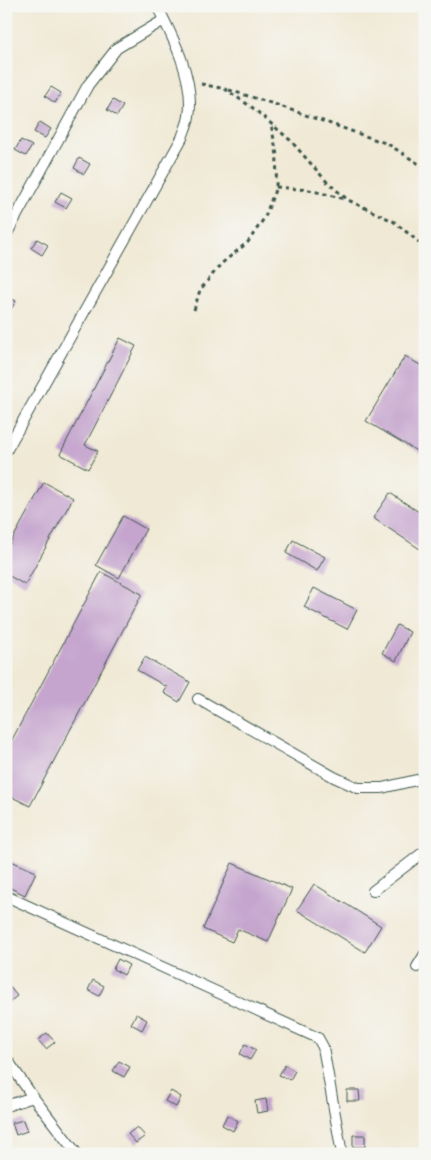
<svg xmlns="http://www.w3.org/2000/svg" width="431" height="1160" font-family="Caveat,sans-serif">
	<style>
		.building { fill: #c5a4ce }
		.lines { fill: none; stroke-linecap: round; stroke-linejoin: round }
		.lane-casing { stroke: #3e574c; stroke-width: 12 }
		.path { stroke: #3e574c; stroke-width: 3; stroke-dasharray: 4 4; stroke-linecap: butt }
		.lane { stroke: #fff; stroke-width: 10 }
	</style>
	<rect width="100%" height="100%" fill="#f6f6f2"/>
	<filter id="ink" filterUnits="userSpaceOnUse"><feTurbulence type="fractalNoise" baseFrequency=".02" numOctaves="2"/><feDisplacementMap in="SourceGraphic" scale="10" xChannelSelector="R" yChannelSelector="G"/><feConvolveMatrix kernelMatrix="1 2 1 2 8 2 1 2 1" color-interpolation-filters="sRGB"/></filter>
	<filter id="wash" filterUnits="userSpaceOnUse"><feTurbulence type="fractalNoise" baseFrequency=".0096" numOctaves="4" result="noise"/><feDisplacementMap in="SourceGraphic" scale="20" xChannelSelector="R" yChannelSelector="G"/><feGaussianBlur stdDeviation="1.12" result="paint"/><feColorMatrix in="noise" values="0 0 0 0 0 0 0 0 0 0 0 0 0 0 0 0 0 1.4 0 .05"/><feComposite in="paint" operator="in"/></filter>
	<g filter="url(#wash)">
		<rect width="100%" height="100%" fill="#f0e9d5"/>
		<g id="blocks">
			<path class="building" d="M 51,87 L 61,93 L 55,103 L 45,96 Z
				M 113,100 L 123,106 L 117,116 L 107,110 Z
				M 40,122 L 51,129 L 45,138 L 34,132 Z
				M 21,140 L 32,146 L 26,156 L 15,150 Z
				M 79,158 L 90,164 L 84,174 L 74,168 Z
				M 61,192 L 72,198 L 66,208 L 55,202 Z
				M 37,239 L 48,245 L 42,255 L 31,248 Z
				M 6,296 L 16,301 L 10,311 L 6,309 Z
				M 120,338 L 136,346 L 85,445 L 98,451 L 88,469 L 60,454 Z
				M 405,356 L 425,368 L 425,456 L 366,421 Z
				M 44,482 L 73,498 L 25,585 L 6,574 L 6,551 Z
				M 390,493 L 425,516 L 425,548 L 423,551 L 373,518 Z
				M 123,516 L 146,529 L 119,578 L 96,565 Z
				M 293,540 L 325,557 L 317,571 L 286,553 Z
				M 101,572 L 142,594 L 30,806 L 6,794 L 6,751 Z
				M 314,588 L 357,610 L 347,629 L 304,607 Z
				M 397,625 L 410,632 L 396,661 L 382,653 Z
				M 145,657 L 190,682 L 179,702 L 164,693 L 167,687 L 137,670 Z
				M 9,860 L 36,872 L 25,895 L 6,886 L 6,865 Z
				M 232,863 L 292,889 L 268,942 L 238,929 L 232,942 L 203,929 Z
				M 314,884 L 381,926 L 365,952 L 297,910 Z
				M 118,959 L 129,965 L 124,975 L 113,969 Z
				M 93,980 L 104,986 L 99,996 L 88,990 Z
				M 9,986 L 17,996 L 8,1003 L 6,1001 L 6,988 Z
				M 136,1014 L 147,1020 L 142,1030 L 131,1024 Z
				M 47,1033 L 55,1042 L 46,1049 L 38,1040 Z
				M 245,1044 L 256,1050 L 250,1060 L 240,1054 Z
				M 119,1061 L 130,1067 L 124,1077 L 113,1071 Z
				M 285,1065 L 295,1071 L 290,1080 L 279,1075 Z
				M 347,1090 L 359,1090 L 360,1101 L 347,1101 Z
				M 171,1091 L 181,1097 L 176,1107 L 165,1101 Z
				M 266,1099 L 268,1111 L 257,1113 L 255,1101 Z
				M 227,1115 L 238,1121 L 233,1131 L 222,1125 Z
				M 23,1120 L 27,1131 L 16,1135 L 12,1123 Z
				M 137,1127 L 145,1136 L 136,1143 L 128,1134 Z
				M 353,1135 L 365,1135 L 365,1147 L 353,1147 Z"/>
		</g>
	</g>
	<g filter="url(#ink)">
		<use href="#blocks" fill-opacity="0" stroke="#3e574c" stroke-width="1"/>
		<g class="lines">
			<defs>
				<path id="lane" d="M 6,235 L 88,85 L 117,48 L 164,20
					M 6,451 L 182,138 C 184,131 188,124 189,116 C 195,80 173,37 157,6
					M 198,699 L 334,777 L 358,788 L 382,788 L 425,778
					M 373,891 L 425,851
					M 6,896 L 318,1038 L 323,1047 L 342,1154
					M 417,967 L 425,954
					M 6,1058 L 33,1097 L 77,1154
					M 6,1106 L 33,1097"/>
			</defs>
			<use href="#lane" class="lane-casing"/>
			<path class="path" d="M 201,84 L 225,89 L 253,108 L 290,140 L 327,182 L 348,200 L 393,221 L 425,247
				M 229,90 L 277,105 L 388,144 L 425,168
				M 276,187 L 309,190 L 345,199
				M 194,310 L 200,290 L 221,264 L 248,242 L 265,217 L 276,187 L 277,155 L 271,124"/>
			<use href="#lane" class="lane"/>
		</g>
	</g>
	<rect width="431" height="1160" fill="none" stroke="#f6f6f2" stroke-width="25"/>
</svg>
